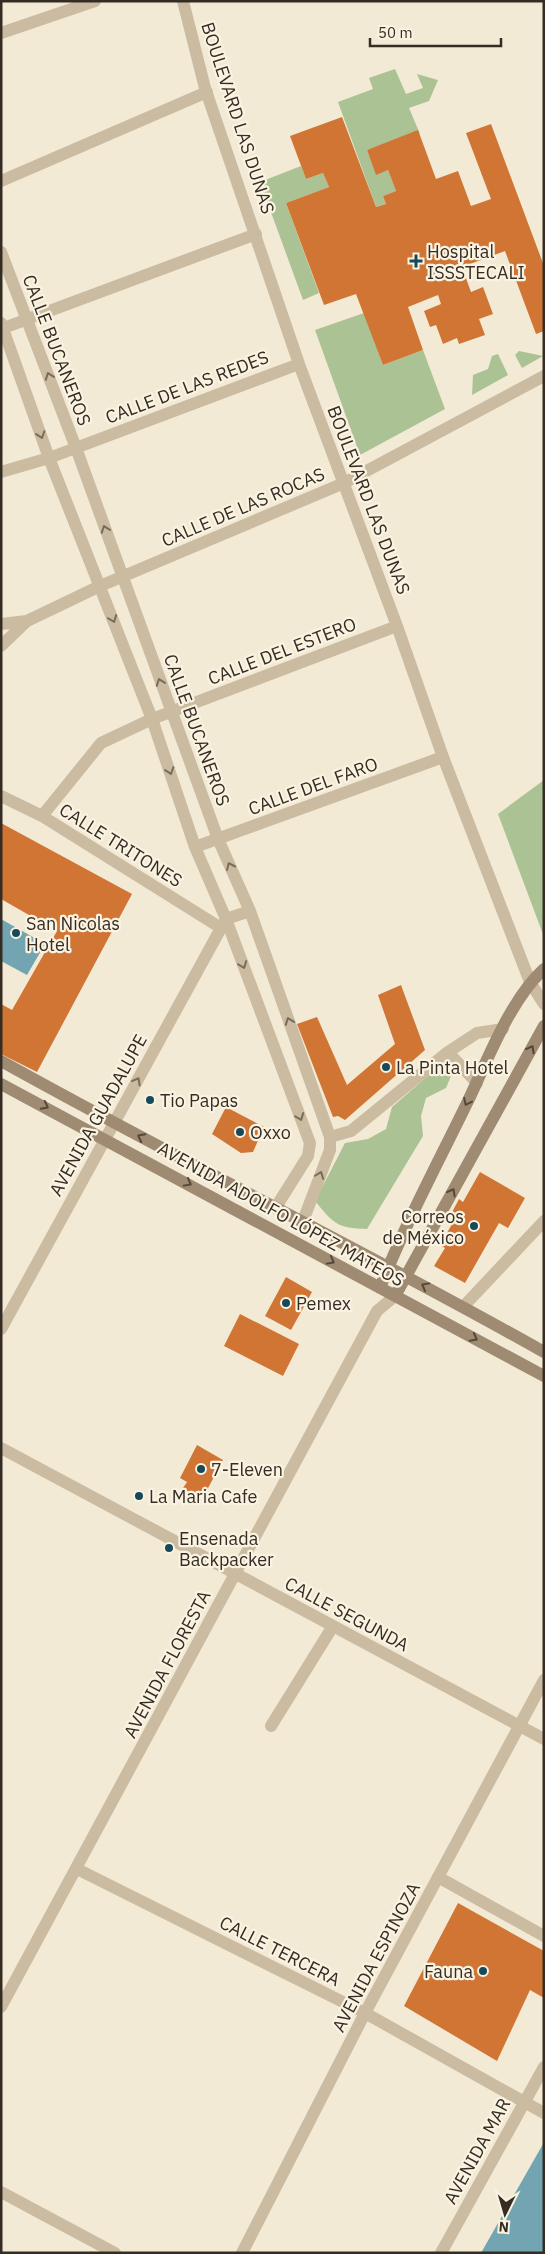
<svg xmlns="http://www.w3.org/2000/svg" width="545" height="2254" font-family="'IBM Plex Sans',sans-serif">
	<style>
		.green { fill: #abc294 }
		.water { fill: #72a4b2 }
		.building { fill: #d17535 }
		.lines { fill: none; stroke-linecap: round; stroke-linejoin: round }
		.street { stroke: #cbbba0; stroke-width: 12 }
		.secondary { stroke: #9f8a72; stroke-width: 12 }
		.oneway { stroke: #786c5c }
		.oneway2 { stroke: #55483b }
		.poi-dot { fill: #174a59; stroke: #faf3e1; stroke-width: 2 }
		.labels { text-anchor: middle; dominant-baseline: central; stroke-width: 4.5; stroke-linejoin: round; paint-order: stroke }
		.street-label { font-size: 18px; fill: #352c24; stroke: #faf3e1 }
		.poi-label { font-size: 18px; fill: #352c24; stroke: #faf3e1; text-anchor: start }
	</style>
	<rect width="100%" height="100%" fill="#f3ead5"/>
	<path class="green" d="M 395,69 L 406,94 L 423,88 L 417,74 L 438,80 L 429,101 L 409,108 L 420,134 L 367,150 L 376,174 L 388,170 L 396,191 L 383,196 L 386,204 L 376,207 L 338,102 L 373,89 L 369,78 Z
		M 301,166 L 306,179 L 323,173 L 329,187 L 286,203 L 319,293 L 303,300 L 260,182 Z
		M 364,313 L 383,365 L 423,350 L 445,409 L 360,455 L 315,330 Z
		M 519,351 L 543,356 L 522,368 L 515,355 Z
		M 498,354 L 508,375 L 472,395 L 473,375 L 488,369 L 492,356 Z
		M 544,780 L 544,937 L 498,814 Z
		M 444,1062 L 453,1071 L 446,1088 L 426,1098 L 421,1116 L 423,1136 L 367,1229 C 337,1228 334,1224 315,1201 L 345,1143 L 368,1139 L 386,1129 L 392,1107 Z"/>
	<path class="water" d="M 1,919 L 45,944 L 27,975 L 1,961 Z
		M 543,2144 L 544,2253 L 481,2253 Z"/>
	<path class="building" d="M 342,117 L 376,207 L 386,204 L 383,196 L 396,191 L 388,170 L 376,175 L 367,150 L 418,130 L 436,179 L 458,171 L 471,206 L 491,199 L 466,133 L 491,124 L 544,266 L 544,331 L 536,334 L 505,251 L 462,267 L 471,292 L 483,287 L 493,314 L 479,319 L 485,335 L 459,344 L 457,338 L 443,344 L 436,325 L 430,327 L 424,311 L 441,304 L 438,295 L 408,307 L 423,350 L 383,365 L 356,294 L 324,305 L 286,203 L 329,187 L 323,173 L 306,179 L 290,136 Z
		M 1,823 L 132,894 L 37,1072 L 1,1054 L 1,1004 L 12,1010 L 57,931 L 1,899 Z
		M 401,985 L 425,1050 L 345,1120 L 338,1116 L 333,1117 L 297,1024 L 317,1017 L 347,1085 L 395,1044 L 378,995 Z
		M 226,1107 L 264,1127 L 253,1152 L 241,1153 L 212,1134 Z
		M 480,1172 L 525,1198 L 508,1228 L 499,1223 L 465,1283 L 434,1266 L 445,1248 L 440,1245 L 455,1219 L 450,1216 L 459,1199 L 463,1202 Z
		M 286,1277 L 312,1292 L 291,1330 L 265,1316 Z
		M 240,1314 L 299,1344 L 283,1376 L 224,1346 Z
		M 197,1445 L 223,1460 L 207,1490 L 194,1495 L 183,1488 L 187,1482 L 180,1478 Z
		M 458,1903 L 544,1951 L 544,1998 L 530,1990 L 497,2061 L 404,2006 Z"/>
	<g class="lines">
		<path class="street" d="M 183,1 L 205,88 L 299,364 L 397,626 L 443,757 L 530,982 L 544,1004
			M 1,33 L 95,1
			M 1,181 L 207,92
			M 1,252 L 76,448 L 218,839 L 250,911 L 330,1137 L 330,1150 L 303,1221
			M 1,323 L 49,458 L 152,719 L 195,847 L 226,919 L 310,1143 L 308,1156 L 276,1207
			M 1,329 L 256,234
			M 1,472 L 49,458 L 299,364
			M 1,624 L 27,621 L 100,586 L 344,483 L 544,376
			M 1,646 L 27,621
			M 1,796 L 42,816 L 221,928
			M 42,816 L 101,743 L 152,719 L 397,626
			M 195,847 L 443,757
			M 226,919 L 250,911
			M 448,1052 L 477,1083
			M 330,1137 L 351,1131 L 448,1052 L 477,1033 L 503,1029
			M 463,1307 L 544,1221
			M 1,1329 L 226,919
			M 1,1448 L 544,1739
			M 271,1726 L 333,1626
			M 77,1869 L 365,2013 L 544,2113
			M 438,1877 L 544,1936
			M 1,2007 L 377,1311 L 395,1296
			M 1,2192 L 115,2253
			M 242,2253 L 365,2013 L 544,1680
			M 441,2253 L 544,2067"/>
		<path class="secondary" d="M 1,1061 C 180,1161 365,1251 544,1352
			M 1,1084 L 544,1376
			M 380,1288 C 405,1224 438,1163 468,1101 C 488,1059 510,1000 544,969
			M 395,1296 L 544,1026"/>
	</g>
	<defs><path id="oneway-chevron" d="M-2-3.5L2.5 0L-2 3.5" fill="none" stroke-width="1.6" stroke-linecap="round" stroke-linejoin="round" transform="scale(1.25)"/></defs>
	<g class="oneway">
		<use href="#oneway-chevron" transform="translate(49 376) rotate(-110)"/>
		<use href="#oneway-chevron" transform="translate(41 435) rotate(71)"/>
		<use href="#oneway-chevron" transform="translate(105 529) rotate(-110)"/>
		<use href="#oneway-chevron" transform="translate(113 619) rotate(69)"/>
		<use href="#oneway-chevron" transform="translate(160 682) rotate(-110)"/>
		<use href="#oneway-chevron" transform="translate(170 771) rotate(71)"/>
		<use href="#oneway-chevron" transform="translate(230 866) rotate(-114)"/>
		<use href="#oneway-chevron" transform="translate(243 965) rotate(69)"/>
		<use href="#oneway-chevron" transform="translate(289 1021) rotate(-110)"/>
		<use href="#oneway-chevron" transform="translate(137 1081) rotate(-61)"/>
		<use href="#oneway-chevron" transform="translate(300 1117) rotate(69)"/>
		<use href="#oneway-chevron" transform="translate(320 1175) rotate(-69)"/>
	</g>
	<g class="oneway2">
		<use href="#oneway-chevron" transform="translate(531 1049) rotate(-61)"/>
		<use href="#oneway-chevron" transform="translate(467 1102) rotate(116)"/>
		<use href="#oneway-chevron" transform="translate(45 1106) rotate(27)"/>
		<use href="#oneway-chevron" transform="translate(141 1137) rotate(-153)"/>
		<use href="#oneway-chevron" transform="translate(188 1183) rotate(29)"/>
		<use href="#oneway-chevron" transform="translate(452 1192) rotate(-61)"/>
		<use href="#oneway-chevron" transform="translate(331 1261) rotate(29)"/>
		<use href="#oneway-chevron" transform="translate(425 1286) rotate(-151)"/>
		<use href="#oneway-chevron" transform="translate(474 1338) rotate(28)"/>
	</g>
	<g class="poi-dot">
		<path d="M413.5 253.5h5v5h5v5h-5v5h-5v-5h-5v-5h5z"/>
		<circle cx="16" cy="933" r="5"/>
		<circle cx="386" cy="1067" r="5"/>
		<circle cx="150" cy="1100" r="5"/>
		<circle cx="240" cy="1132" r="5"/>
		<circle cx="474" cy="1226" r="5"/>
		<circle cx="286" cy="1303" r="5"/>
		<circle cx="201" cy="1469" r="5"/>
		<circle cx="139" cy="1496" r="5"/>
		<circle cx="169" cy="1548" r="5"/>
		<circle cx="483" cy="1971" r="5"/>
	</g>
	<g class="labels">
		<g class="street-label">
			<text transform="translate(238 118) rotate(72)">BOULEVARD LAS DUNAS</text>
			<text transform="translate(57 350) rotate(69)">CALLE BUCANEROS</text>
			<text transform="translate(187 387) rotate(-21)">CALLE DE LAS REDES</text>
			<text transform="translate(369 500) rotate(69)">BOULEVARD LAS DUNAS</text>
			<text transform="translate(243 507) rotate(-23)">CALLE DE LAS ROCAS</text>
			<text transform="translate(282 651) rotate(-21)">CALLE DEL ESTERO</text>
			<text transform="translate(197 730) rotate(70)">CALLE BUCANEROS</text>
			<text transform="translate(313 786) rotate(-20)">CALLE DEL FARO</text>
			<text transform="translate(121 845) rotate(32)">CALLE TRITONES</text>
			<text transform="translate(98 1115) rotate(-61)">AVENIDA GUADALUPE</text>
			<text transform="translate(281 1214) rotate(29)">AVENIDA ADOLFO LÓPEZ MATEOS</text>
			<text transform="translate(347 1614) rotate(28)">CALLE SEGUNDA</text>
			<text transform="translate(167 1664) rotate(-62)">AVENIDA FLORESTA</text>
			<text transform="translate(280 1951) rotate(27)">CALLE TERCERA</text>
			<text transform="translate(376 1957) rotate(-62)">AVENIDA ESPINOZA</text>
			<text transform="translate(477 2151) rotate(-61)">AVENIDA MAR</text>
		</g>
		<g class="poi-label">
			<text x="427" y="251">Hospital<tspan x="427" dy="21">ISSSTECALI</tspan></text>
			<text x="26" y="923">San Nicolas<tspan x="26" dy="21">Hotel</tspan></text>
			<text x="396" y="1067">La Pinta Hotel</text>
			<text x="160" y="1100">Tio Papas</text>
			<text x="250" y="1132">Oxxo</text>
			<text x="464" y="1216" text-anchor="end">Correos<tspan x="464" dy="21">de México</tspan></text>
			<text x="296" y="1303">Pemex</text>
			<text x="211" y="1469">7-Eleven</text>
			<text x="149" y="1496">La Maria Cafe</text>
			<text x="179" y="1538">Ensenada<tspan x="179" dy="21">Backpacker</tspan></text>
			<text x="473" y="1971" text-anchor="end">Fauna</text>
		</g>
	</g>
	<rect width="545" height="2254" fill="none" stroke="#352c24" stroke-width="5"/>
	<g transform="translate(505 2214) rotate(185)" stroke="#faf3e1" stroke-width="4" paint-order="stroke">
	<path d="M0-4L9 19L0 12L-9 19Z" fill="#352c24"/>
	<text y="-8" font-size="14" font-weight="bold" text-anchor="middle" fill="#352c24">N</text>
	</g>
	<path d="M370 38v8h131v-8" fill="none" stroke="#352c24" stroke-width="2.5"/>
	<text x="378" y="38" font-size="15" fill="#352c24" stroke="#faf3e1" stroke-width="4" paint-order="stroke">50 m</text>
</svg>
